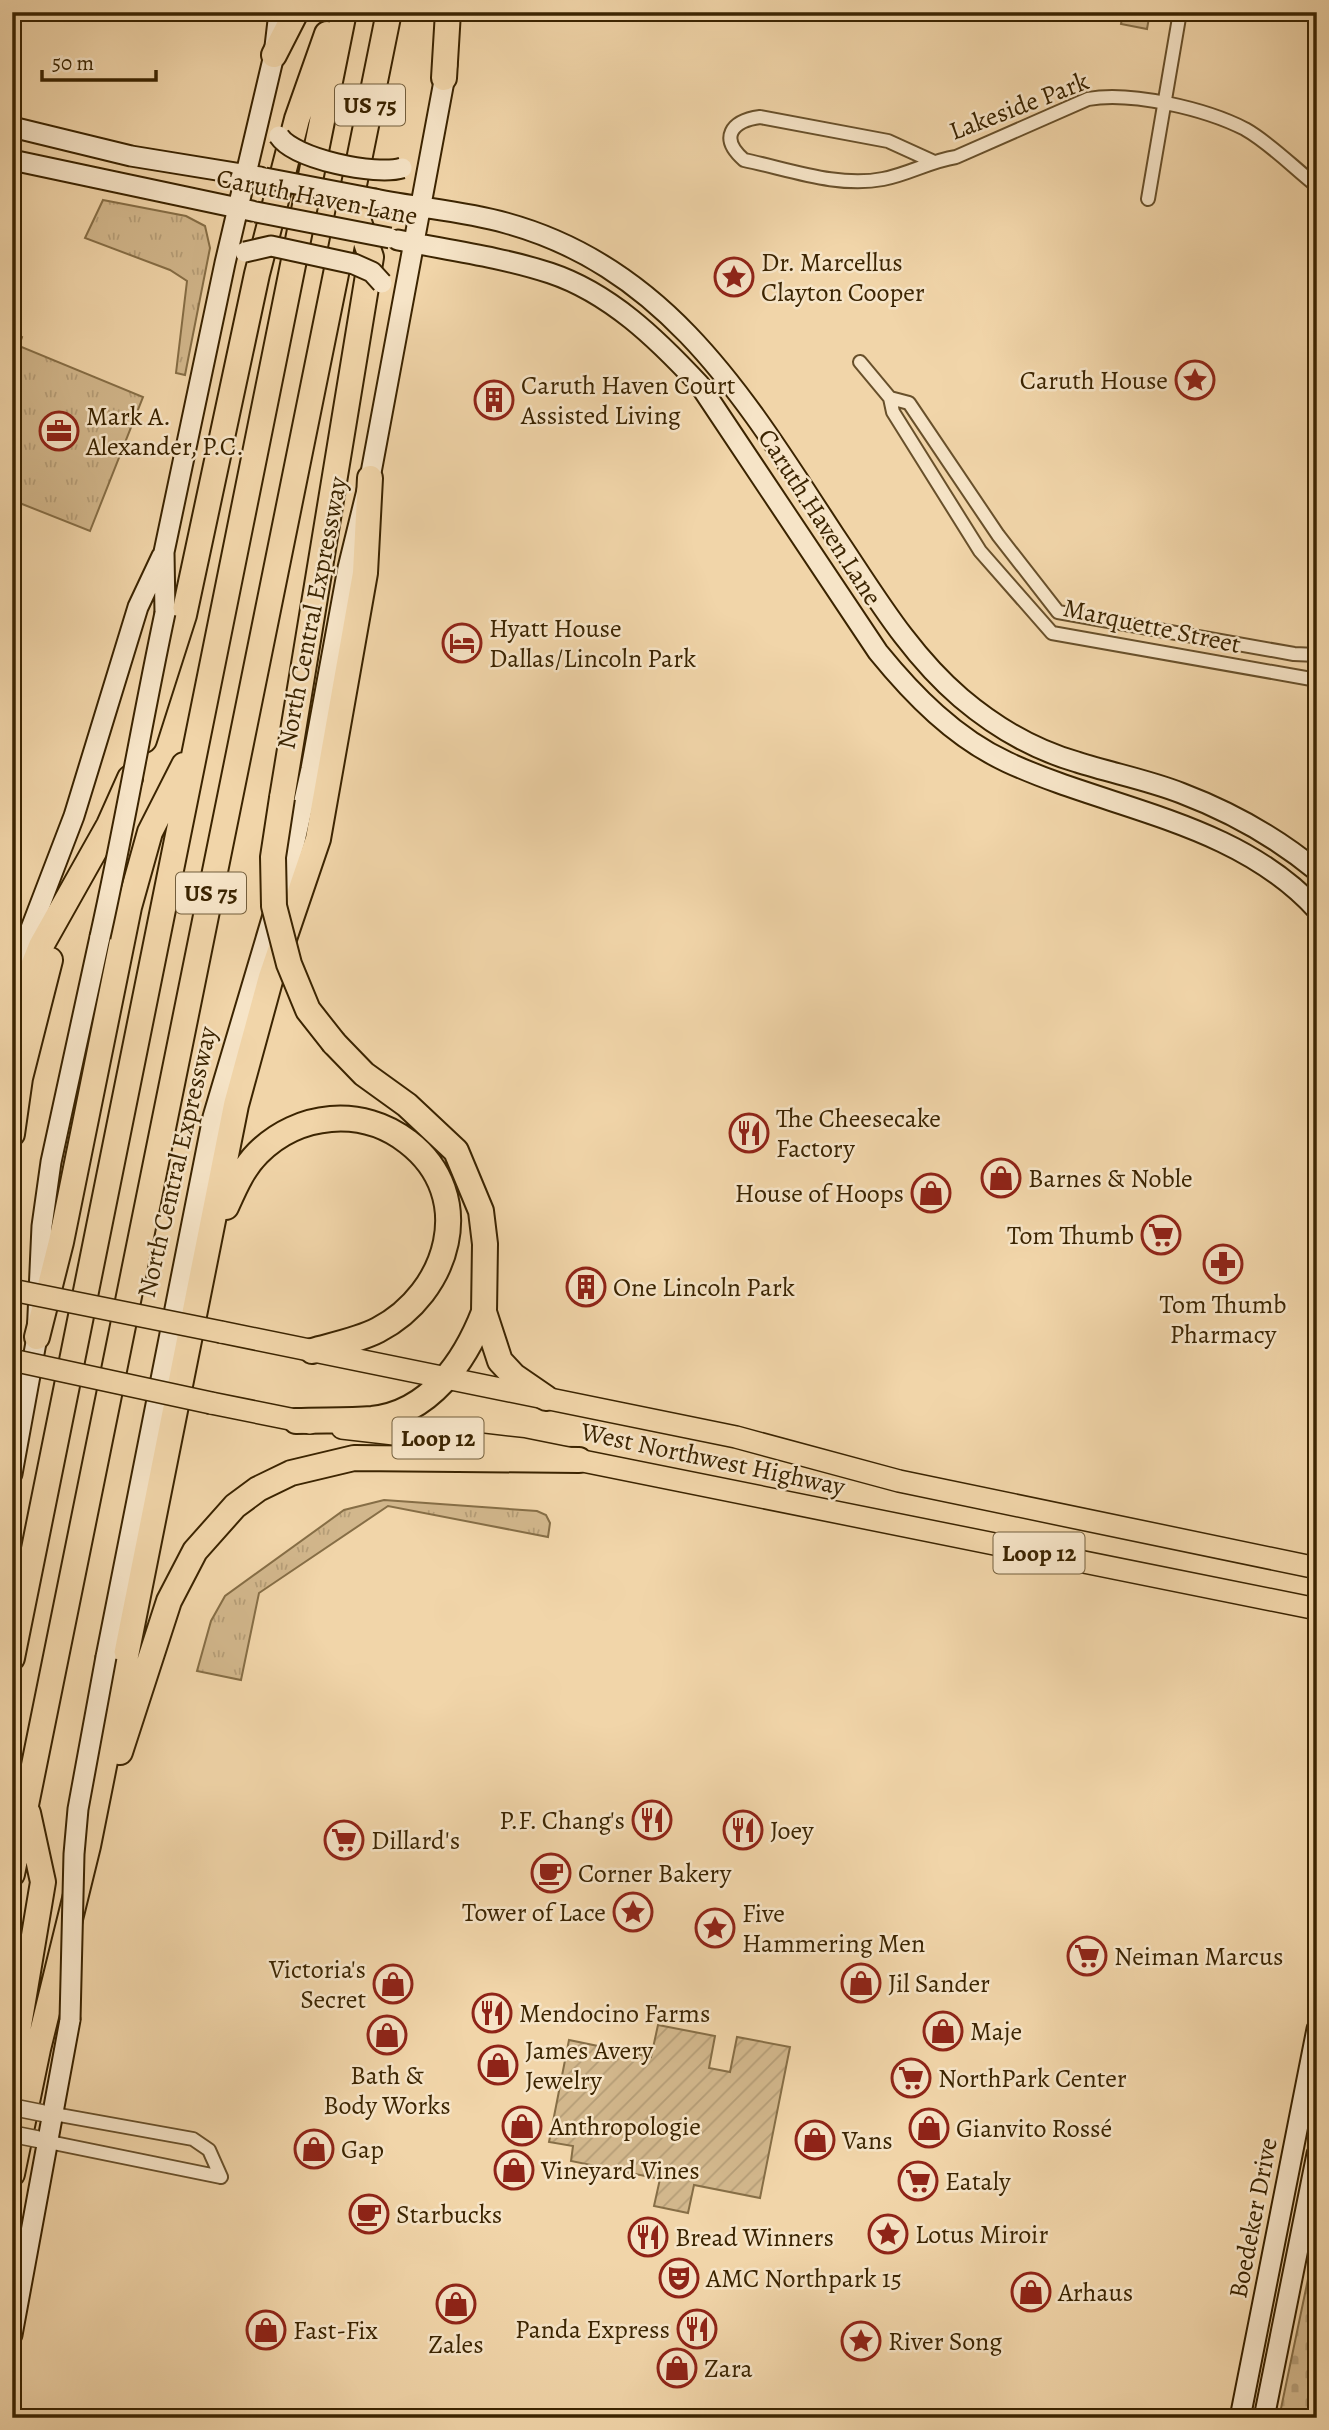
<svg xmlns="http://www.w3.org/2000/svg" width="1329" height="2430" font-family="Alegreya,serif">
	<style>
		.grass { fill: url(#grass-tufts); stroke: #866e46; stroke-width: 2 }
		.cemetery { fill: url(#cemetery-stones); stroke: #866e46; stroke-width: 2 }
		.garden { fill: url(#garden-furrows); stroke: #866e46; stroke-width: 2 }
		.pitch { fill: #d2b78c; stroke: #866e46; stroke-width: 2 }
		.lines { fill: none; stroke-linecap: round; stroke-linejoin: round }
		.minor-casing { stroke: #68502b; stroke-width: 16 }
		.secondary-casing { stroke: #3b2401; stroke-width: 23 }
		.primary-casing { stroke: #3b2401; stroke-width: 24 }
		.motorway-casing { stroke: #3b2401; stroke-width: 28 }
		.minor { stroke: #f6e4c7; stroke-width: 12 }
		.secondary { stroke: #f6e4c7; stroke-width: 19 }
		.primary { stroke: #f1d5a9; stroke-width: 21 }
		.motorway { stroke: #f1d5a9; stroke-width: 24 }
		.tertiary-bridge-casing { stroke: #68502b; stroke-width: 19; stroke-linecap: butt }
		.secondary-bridge-casing { stroke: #3b2401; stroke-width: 23; stroke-linecap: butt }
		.primary-bridge-casing { stroke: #3b2401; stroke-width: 24; stroke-linecap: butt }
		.motorway-bridge-casing { stroke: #3b2401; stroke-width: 28; stroke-linecap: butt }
		.tertiary-bridge { stroke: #f6e4c7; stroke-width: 16 }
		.secondary-bridge { stroke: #f6e4c7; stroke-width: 19 }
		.primary-bridge { stroke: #f1d5a9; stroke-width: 21 }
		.motorway-bridge { stroke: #f1d5a9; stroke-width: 24 }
		.labels { text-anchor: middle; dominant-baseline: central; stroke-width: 5; stroke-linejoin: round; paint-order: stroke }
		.shield { fill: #f6e4c7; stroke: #735e3c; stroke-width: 2 }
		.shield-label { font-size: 24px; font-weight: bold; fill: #3b2401 }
		.street-label { font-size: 26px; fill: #3b2401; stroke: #f6e4c7 }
		.poi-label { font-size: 26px; fill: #3b2401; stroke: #f6e4c7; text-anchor: start }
	</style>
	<defs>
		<pattern id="grass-tufts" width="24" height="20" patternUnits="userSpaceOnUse" patternTransform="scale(1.75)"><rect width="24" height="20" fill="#d2b78c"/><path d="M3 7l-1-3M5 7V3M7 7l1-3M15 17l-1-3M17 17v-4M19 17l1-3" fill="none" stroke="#b59d77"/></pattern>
		<pattern id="cemetery-stones" width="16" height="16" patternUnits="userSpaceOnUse" patternTransform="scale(1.75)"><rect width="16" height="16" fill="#d2b78c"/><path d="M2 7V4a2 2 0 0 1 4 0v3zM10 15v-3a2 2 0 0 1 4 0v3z" fill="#b59d77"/></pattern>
		<pattern id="garden-furrows" width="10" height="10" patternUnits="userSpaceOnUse" patternTransform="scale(1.75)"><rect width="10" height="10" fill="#d2b78c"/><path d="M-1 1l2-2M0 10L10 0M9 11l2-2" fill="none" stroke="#b59d77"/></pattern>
	</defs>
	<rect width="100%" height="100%" fill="#f1d5a9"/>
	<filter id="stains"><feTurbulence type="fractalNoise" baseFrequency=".00286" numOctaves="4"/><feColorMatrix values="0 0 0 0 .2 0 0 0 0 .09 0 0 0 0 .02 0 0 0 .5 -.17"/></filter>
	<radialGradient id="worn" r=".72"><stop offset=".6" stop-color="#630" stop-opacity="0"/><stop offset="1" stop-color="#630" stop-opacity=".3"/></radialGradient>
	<path class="grass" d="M 103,200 L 186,216 L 205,226 L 210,248 L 185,375 L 176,373 L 187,281 L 170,270 L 85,238 Z
		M 12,333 L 22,337 L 19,346 L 143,397 L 90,531 L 12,500 Z
		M 384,1500 L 537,1511 L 546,1515 L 550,1523 L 548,1537 L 388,1506 L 259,1593 L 241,1680 L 197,1671 L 211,1621 L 225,1596 L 344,1510 Z"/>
	<path class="cemetery" d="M 1317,2236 L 1317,2418 L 1279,2418 Z"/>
	<path class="garden" d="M 658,2025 L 715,2036 L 709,2068 L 730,2072 L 737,2037 L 790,2047 L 760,2198 L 694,2185 L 688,2213 L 654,2206 L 660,2179 L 571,2161 L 573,2146 L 549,2142 L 569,2040 L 651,2057 Z"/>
	<path class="pitch" d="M 1123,12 L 1150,12 L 1147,29 L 1121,24 Z"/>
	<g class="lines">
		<defs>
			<path id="minor" d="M 932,161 L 888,141 L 760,117 C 731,121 719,138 744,160 C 788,169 838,188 883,179 C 909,174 930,161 956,157 L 1088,99 C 1131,91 1206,109 1245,129 C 1270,143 1294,168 1317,186
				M 1148,199 L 1180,12
				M 860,362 L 890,398 L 893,412 L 980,551 L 1052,633 L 1317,680
				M 890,398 L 909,403 L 998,535 L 1058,612 L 1294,654 L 1317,655
				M 54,2114 L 193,2139 L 209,2150 L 221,2177
				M 49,2142 L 221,2177"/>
			<path id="secondary" d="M 12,127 L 131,156 L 260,177
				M 12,160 L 252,211
				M 375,199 C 418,208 463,211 506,223 C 670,268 748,404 835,536 C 873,592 908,653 961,698 C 994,726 1035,750 1077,762 C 1111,773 1148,780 1181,793 C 1231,812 1276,837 1317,871
				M 398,240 C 448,250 501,257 550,273 C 610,293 657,339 699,384 L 878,652 C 913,695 955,738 1007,762 C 1110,810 1236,821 1317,910
				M 165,613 L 164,552 L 225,263 L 274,55 L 279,12
				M 12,978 L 74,816 L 138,607 L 162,556
				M 12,1474 L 37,1337 L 42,1226 L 51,1162 L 100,937
				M 106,1657 L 213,1117 L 295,841 L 311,769 L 348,568 L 370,478 L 447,65
				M 12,2335 L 70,2020
				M 1240,2418 L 1317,2029
				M 1264,2418 L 1317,2154"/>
			<path id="primary" d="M 221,1332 L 736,1437 L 899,1481 L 1317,1568
				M 211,1403 L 310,1423
				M 342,1428 L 523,1449 L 1317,1609"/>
			<path id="motorway" d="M 274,55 L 296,12
				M 444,78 L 448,12
				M 144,740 L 184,615 L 257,274 L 297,119 L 327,34
				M 282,798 L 371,257 L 356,213
				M 12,1019 L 41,946 L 109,825 L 130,778
				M 334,1043 L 364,1074 L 407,1105 L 456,1151 L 481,1211 L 485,1244 L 484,1312 L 500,1361 L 514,1376 L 546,1398
				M 12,1134 L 20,1078 L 50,960
				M 226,1207 C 235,1187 243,1168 258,1153 C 298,1113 362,1106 408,1142 C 478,1196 449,1293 378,1330 C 359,1340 333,1345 312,1351
				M 37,1337 L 61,1242 L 129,907 L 150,832 L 184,765
				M 296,1421 C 321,1420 347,1421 372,1419 C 430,1413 465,1361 484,1312
				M 12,1658 L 344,12
				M 120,1752 L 169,1601 L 195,1551 L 235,1506 L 258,1489 L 291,1473 L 354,1458 L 579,1460
				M 12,1874 L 389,12
				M 12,2067 L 43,1882 L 28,1813
				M 12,2174 L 38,2049 L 88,1846 L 236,1105 L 271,977 L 318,839 L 365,573 L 370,478"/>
		</defs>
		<use href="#minor" class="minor-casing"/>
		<use href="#secondary" class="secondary-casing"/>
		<use href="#primary" class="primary-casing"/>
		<use href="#motorway" class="motorway-casing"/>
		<use href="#minor" class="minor"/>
		<use href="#secondary" class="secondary"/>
		<use href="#primary" class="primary"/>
		<use href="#motorway" class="motorway"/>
		<defs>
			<path id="tertiary-bridge" d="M 12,2107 L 42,2113
				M 12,2134 L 37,2139"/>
			<path id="secondary-bridge" d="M 279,136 C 294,159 376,176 402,168
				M 265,178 L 375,199
				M 256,212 L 390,238
				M 245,252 L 271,246 L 354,264 L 372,272 L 382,283
				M 100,937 C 124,830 142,721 165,613
				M 70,2020 L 74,1854 L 78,1809 L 106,1657"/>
			<path id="primary-bridge" d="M 12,1290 L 221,1332
				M 12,1360 L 211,1403"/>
			<path id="motorway-bridge" d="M 282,798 L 273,857 L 274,906 L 289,964 L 308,1010 L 334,1043"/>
		</defs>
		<use href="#tertiary-bridge" class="tertiary-bridge-casing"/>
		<use href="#secondary-bridge" class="secondary-bridge-casing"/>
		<use href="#primary-bridge" class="primary-bridge-casing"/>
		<use href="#motorway-bridge" class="motorway-bridge-casing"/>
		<use href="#tertiary-bridge" class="tertiary-bridge"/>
		<use href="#secondary-bridge" class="secondary-bridge"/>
		<use href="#primary-bridge" class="primary-bridge"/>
		<use href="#motorway-bridge" class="motorway-bridge"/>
	</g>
	<defs>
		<symbol id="sight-ring" viewBox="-11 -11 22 22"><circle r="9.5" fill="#f6e4c7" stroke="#8f2418" stroke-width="1.5"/><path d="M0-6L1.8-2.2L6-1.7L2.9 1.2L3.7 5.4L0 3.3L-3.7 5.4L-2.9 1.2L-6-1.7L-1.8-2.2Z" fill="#8f2418"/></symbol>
		<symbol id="building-ring" viewBox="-11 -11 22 22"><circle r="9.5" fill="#f6e4c7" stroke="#8f2418" stroke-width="1.5"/><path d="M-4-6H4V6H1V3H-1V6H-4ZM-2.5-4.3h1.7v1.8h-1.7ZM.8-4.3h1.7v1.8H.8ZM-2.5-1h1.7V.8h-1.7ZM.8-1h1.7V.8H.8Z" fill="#8f2418"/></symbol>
		<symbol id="office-ring" viewBox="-11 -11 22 22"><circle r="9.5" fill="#f6e4c7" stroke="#8f2418" stroke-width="1.5"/><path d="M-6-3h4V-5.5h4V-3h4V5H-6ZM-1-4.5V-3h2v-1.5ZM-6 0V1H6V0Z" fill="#8f2418"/></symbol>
		<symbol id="hotel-ring" viewBox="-11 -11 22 22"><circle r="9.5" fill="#f6e4c7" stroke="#8f2418" stroke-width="1.5"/><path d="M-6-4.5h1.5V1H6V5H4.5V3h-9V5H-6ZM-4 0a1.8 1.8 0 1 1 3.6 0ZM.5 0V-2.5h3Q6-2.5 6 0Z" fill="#8f2418"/></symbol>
		<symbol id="restaurant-ring" viewBox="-11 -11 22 22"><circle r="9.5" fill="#f6e4c7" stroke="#8f2418" stroke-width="1.5"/><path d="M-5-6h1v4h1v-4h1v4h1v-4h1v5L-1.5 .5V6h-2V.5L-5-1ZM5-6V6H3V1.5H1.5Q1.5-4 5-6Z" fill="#8f2418"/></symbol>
		<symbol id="shop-ring" viewBox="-11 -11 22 22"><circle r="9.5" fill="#f6e4c7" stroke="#8f2418" stroke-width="1.5"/><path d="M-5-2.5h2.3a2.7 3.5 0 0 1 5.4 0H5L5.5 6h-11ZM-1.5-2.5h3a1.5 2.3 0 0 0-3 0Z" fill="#8f2418"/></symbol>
		<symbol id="supermarket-ring" viewBox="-11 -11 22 22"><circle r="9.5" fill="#f6e4c7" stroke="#8f2418" stroke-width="1.5"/><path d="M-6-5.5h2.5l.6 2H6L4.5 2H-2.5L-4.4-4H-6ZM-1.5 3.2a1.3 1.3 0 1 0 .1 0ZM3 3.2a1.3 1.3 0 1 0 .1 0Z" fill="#8f2418"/></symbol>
		<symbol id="pharmacy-ring" viewBox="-11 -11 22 22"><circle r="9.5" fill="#f6e4c7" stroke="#8f2418" stroke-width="1.5"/><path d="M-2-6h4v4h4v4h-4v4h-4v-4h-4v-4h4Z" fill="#8f2418"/></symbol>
		<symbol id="cafe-ring" viewBox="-11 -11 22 22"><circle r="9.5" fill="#f6e4c7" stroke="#8f2418" stroke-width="1.5"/><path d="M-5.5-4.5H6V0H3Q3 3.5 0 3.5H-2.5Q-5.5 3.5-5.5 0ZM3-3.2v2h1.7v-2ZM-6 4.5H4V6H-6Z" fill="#8f2418"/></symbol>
		<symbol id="theatre-ring" viewBox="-11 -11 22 22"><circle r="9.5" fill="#f6e4c7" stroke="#8f2418" stroke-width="1.5"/><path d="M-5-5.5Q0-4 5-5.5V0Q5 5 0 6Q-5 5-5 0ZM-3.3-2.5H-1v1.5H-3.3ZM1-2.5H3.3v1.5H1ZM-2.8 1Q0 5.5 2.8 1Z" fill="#8f2418"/></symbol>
	</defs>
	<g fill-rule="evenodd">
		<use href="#sight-ring" x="712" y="255" width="44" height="44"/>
		<use href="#sight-ring" x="1173" y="358" width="44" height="44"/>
		<use href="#building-ring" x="472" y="378" width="44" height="44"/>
		<use href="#office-ring" x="37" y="409" width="44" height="44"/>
		<use href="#hotel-ring" x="440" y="621" width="44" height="44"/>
		<use href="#restaurant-ring" x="727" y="1111" width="44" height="44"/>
		<use href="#shop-ring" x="979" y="1156" width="44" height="44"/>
		<use href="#shop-ring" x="909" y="1171" width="44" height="44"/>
		<use href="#supermarket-ring" x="1139" y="1213" width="44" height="44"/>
		<use href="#pharmacy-ring" x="1201" y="1242" width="44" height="44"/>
		<use href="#building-ring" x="564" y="1265" width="44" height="44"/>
		<use href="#restaurant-ring" x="630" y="1798" width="44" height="44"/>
		<use href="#restaurant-ring" x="721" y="1808" width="44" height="44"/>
		<use href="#supermarket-ring" x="322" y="1818" width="44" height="44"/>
		<use href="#cafe-ring" x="529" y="1851" width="44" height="44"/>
		<use href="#sight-ring" x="611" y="1890" width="44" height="44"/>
		<use href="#sight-ring" x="693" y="1906" width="44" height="44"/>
		<use href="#supermarket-ring" x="1065" y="1934" width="44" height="44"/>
		<use href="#shop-ring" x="839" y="1961" width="44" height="44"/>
		<use href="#shop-ring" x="371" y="1962" width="44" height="44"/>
		<use href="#restaurant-ring" x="470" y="1991" width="44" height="44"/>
		<use href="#shop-ring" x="921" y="2009" width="44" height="44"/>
		<use href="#shop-ring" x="365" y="2013" width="44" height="44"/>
		<use href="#shop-ring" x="476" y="2043" width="44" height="44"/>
		<use href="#supermarket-ring" x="889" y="2056" width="44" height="44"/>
		<use href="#shop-ring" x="500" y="2104" width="44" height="44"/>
		<use href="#shop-ring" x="907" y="2106" width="44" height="44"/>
		<use href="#shop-ring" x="793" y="2118" width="44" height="44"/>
		<use href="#shop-ring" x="292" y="2127" width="44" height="44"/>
		<use href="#shop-ring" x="492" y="2148" width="44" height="44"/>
		<use href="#supermarket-ring" x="896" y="2159" width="44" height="44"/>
		<use href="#cafe-ring" x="347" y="2192" width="44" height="44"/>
		<use href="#sight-ring" x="866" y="2212" width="44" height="44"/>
		<use href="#restaurant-ring" x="626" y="2215" width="44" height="44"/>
		<use href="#theatre-ring" x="657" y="2256" width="44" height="44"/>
		<use href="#shop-ring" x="1009" y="2270" width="44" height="44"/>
		<use href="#shop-ring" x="434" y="2282" width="44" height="44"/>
		<use href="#restaurant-ring" x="675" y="2307" width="44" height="44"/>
		<use href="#shop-ring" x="244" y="2308" width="44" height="44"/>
		<use href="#sight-ring" x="839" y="2319" width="44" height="44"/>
		<use href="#shop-ring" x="655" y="2346" width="44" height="44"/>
	</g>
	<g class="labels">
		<g class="shield">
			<rect x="335" y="84.5" width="70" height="41" rx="5"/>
			<rect x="176" y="872.5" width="70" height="41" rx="5"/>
			<rect x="392.5" y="1417.5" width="91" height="41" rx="5"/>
			<rect x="993.5" y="1532.5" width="91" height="41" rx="5"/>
		</g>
		<g class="shield-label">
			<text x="370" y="105">US 75</text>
			<text x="211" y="893">US 75</text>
			<text x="438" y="1438">Loop 12</text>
			<text x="1039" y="1553">Loop 12</text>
		</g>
		<g class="street-label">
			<text transform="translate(1019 106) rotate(-21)">Lakeside Park</text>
			<text transform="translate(317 197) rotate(11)">Caruth Haven Lane</text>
			<text transform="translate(820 517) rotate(57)">Caruth Haven Lane</text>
			<text transform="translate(312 613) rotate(-79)">North Central Expressway</text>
			<text transform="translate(1152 626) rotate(12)">Marquette Street</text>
			<text transform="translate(177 1162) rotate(-77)">North Central Expressway</text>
			<text transform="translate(713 1459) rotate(12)">West Northwest Highway</text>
			<text transform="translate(1253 2218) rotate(-79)">Boedeker Drive</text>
		</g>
		<g class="poi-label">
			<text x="761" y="262">Dr. Marcellus<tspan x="761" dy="30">Clayton Cooper</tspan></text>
			<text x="1168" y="380" text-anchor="end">Caruth House</text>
			<text x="521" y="385">Caruth Haven Court<tspan x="521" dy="30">Assisted Living</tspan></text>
			<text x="86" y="416">Mark A.<tspan x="86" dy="30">Alexander, P.C.</tspan></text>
			<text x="489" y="628">Hyatt House<tspan x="489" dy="30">Dallas/Lincoln Park</tspan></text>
			<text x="776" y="1118">The Cheesecake<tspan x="776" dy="30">Factory</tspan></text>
			<text x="1028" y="1178">Barnes &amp; Noble</text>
			<text x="904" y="1193" text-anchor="end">House of Hoops</text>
			<text x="1134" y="1235" text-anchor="end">Tom Thumb</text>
			<text x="613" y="1287">One Lincoln Park</text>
			<text x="1223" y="1304" text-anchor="middle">Tom Thumb<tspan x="1223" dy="30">Pharmacy</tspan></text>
			<text x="625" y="1820" text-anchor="end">P.F. Chang's</text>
			<text x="770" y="1830">Joey</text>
			<text x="371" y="1840">Dillard's</text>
			<text x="578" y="1873">Corner Bakery</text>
			<text x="606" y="1912" text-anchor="end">Tower of Lace</text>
			<text x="742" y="1913">Five<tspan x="742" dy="30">Hammering Men</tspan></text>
			<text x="1114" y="1956">Neiman Marcus</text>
			<text x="366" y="1969" text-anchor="end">Victoria's<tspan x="366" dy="30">Secret</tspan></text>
			<text x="888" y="1983">Jil Sander</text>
			<text x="519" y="2013">Mendocino Farms</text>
			<text x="970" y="2031">Maje</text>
			<text x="525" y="2050">James Avery<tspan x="525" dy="30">Jewelry</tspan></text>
			<text x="387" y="2075" text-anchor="middle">Bath &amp;<tspan x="387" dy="30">Body Works</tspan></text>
			<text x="938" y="2078">NorthPark Center</text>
			<text x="549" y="2126">Anthropologie</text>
			<text x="956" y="2128">Gianvito Rossé</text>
			<text x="842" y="2140">Vans</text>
			<text x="341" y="2149">Gap</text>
			<text x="541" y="2170">Vineyard Vines</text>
			<text x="945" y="2181">Eataly</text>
			<text x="396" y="2214">Starbucks</text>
			<text x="915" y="2234">Lotus Miroir</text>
			<text x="675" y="2237">Bread Winners</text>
			<text x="706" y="2278">AMC Northpark 15</text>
			<text x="1058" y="2292">Arhaus</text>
			<text x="670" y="2329" text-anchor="end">Panda Express</text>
			<text x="293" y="2330">Fast-Fix</text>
			<text x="888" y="2341">River Song</text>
			<text x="456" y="2344" text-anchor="middle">Zales</text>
			<text x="704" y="2368">Zara</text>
		</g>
	</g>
	<rect width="1329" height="2430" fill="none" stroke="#f1d5a9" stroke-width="42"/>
	<rect x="14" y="14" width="1301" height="2402" fill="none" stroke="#3b2401" stroke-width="3.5"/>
	<rect x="21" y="21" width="1287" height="2388" fill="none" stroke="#3b2401" stroke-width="2"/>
	<path d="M42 70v10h114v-10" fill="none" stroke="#3b2401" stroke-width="3.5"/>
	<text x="52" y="70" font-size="21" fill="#3b2401" stroke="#f6e4c7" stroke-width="5" paint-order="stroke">50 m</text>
	<rect width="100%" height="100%" filter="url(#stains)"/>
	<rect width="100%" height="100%" fill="url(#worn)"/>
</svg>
